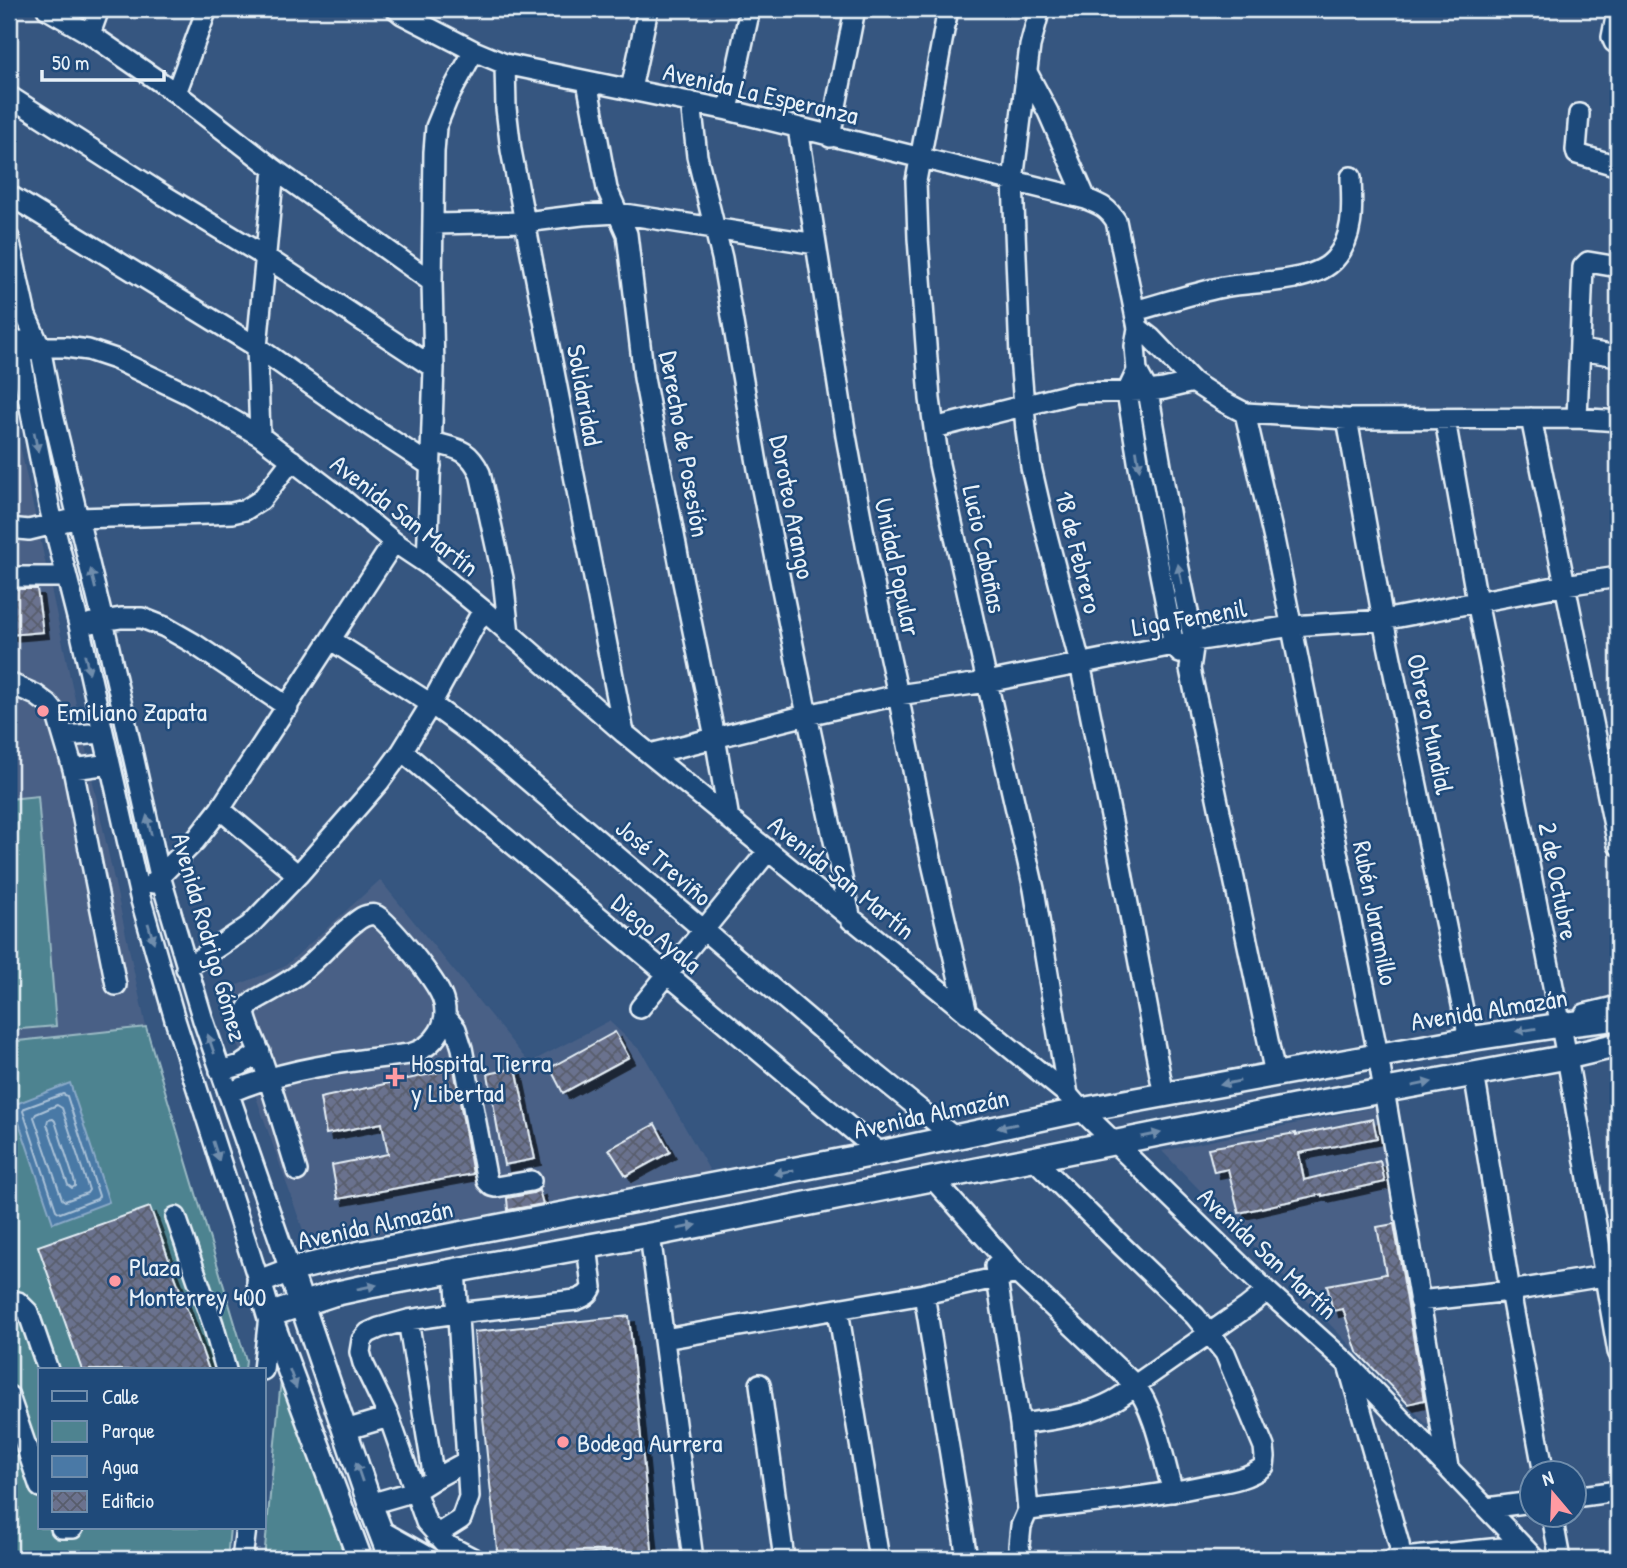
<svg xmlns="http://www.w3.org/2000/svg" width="1627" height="1568" font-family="'Patrick Hand',sans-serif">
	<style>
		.built { fill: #496186 }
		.green { fill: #4e8390; stroke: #9bbac4; stroke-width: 2 }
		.water { fill: #4a79a6; stroke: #89a9c7; stroke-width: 2 }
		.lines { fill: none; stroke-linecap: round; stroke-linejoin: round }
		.shore { stroke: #a9c1d7; stroke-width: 2 }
		.building { fill: url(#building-cross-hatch); stroke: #e8f1f8; stroke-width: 2; filter: url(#shadow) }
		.minor-casing { stroke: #e8f1f8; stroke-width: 24 }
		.major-casing { stroke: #e8f1f8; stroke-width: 28 }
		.minor { stroke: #1f4a7a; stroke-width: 19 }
		.major { stroke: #1f4a7a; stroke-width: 23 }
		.oneway { fill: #6f8dac }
		.poi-dot { fill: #ff9aa2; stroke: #1f4a7a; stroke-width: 2.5 }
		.labels { text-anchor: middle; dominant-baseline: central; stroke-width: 5; stroke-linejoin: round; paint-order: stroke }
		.street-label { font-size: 26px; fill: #e8f1f8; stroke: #1f4a7a }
		.poi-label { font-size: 26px; fill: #e8f1f8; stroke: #1f4a7a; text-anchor: start }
	</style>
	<defs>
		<pattern id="building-cross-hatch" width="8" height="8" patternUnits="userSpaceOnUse" patternTransform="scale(1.75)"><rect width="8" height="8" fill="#6b728e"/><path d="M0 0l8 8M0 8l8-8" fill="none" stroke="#585d6c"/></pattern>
		<filter id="shadow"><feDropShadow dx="6" dy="6" stdDeviation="0" flood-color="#0009"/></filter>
	</defs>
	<rect width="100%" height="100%" fill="#365680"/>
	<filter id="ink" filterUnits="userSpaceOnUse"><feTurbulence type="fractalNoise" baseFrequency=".0143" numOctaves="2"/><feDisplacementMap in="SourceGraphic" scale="14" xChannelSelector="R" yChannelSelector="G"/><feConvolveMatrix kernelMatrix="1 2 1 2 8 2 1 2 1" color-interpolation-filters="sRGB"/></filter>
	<g filter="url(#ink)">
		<path class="built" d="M 9,394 L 9,395 L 146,1027 L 9,1041 Z
			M 380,880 L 529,1063 L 609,1021 L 642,1052 L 711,1173 L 309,1247 L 219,992 L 284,967 Z
			M 1376,1107 L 1440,1438 L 1162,1151 Z"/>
		<path class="green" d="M 38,796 L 56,1026 L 9,1030 L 9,799 Z
			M 146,1027 L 246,1360 L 245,1370 L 40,1370 L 40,1528 L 230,1528 L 227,1559 L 9,1559 L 9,1042 Z
			M 281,1379 L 346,1559 L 264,1559 Z"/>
		<path class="water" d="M 70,1083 L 109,1202 L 53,1223 L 13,1105 Z"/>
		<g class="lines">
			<path class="shore" d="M 63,1094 L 67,1096 L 99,1196 L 97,1199 L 60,1213 L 56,1210 L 23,1111 L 25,1108 Z
				M 57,1105 L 62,1108 L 89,1190 L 87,1193 L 65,1201 L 62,1199 L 34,1117 L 36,1114 Z
				M 53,1119 L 55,1121 L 75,1183 L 75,1186 L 72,1188 L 68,1185 L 47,1124 L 48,1120 Z"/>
		</g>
		<path class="building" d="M 9,589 L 37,589 L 43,632 L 9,635 Z
			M 615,1032 L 629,1057 L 563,1093 L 550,1068 Z
			M 516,1068 L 535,1159 L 504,1165 L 488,1074 Z
			M 454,1069 L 473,1174 L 338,1199 L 332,1165 L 388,1154 L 382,1123 L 326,1134 L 320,1098 Z
			M 1373,1119 L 1377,1138 L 1299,1153 L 1304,1180 L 1380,1161 L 1385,1182 L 1322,1196 L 1322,1194 L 1239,1213 L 1228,1169 L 1214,1172 L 1208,1148 L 1296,1133 L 1296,1135 Z
			M 655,1124 L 670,1152 L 626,1176 L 609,1149 Z
			M 539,1190 L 543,1204 L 508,1210 L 507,1198 L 533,1193 Z
			M 150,1207 L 209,1370 L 82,1370 L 38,1246 Z
			M 1394,1224 L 1424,1400 L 1408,1404 L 1357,1352 L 1343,1309 L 1333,1311 L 1327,1285 L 1386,1274 L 1377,1227 Z
			M 629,1316 L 653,1559 L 611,1559 L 610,1552 L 498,1559 L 474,1332 Z"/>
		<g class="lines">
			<defs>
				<path id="minor" d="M 47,9 L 90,34 L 176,93 L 274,169 L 432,282
					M 396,9 L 402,14 L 474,51 L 505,64 L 728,110 L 1086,199 C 1101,205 1107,207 1116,221 L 1138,328 L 1135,346 L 1137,371 L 1148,391 L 1178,564 L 1194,641 L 1190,669 L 1275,1074
					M 948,9 L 916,181 L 918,238 L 930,399 L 939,464 L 987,682 L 1034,889 L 1068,1095
					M 1618,15 L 1616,17 L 1612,37 L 1614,42 L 1618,43
					M 1038,16 L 1030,46 L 1013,181 L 1020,357 L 1026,430 L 1031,467 L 1046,532 L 1080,663 L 1118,851 L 1164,1096
					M 90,34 L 99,9
					M 505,64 L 506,108 L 511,150 L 624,733
					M 1028,74 L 1048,112 L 1086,199
					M 587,81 L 607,189 L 627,234 L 644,378 L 683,582 L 715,737 L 729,819
					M 631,89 L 648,9
					M 176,93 L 207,9
					M 9,96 L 162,194 L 264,256 L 434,368
					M 691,102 L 697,156 L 722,258 L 758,469 L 807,715 L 851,920
					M 728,110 L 750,9
					M 1579,114 L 1576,150 L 1577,154 L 1618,166
					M 798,128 L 846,436 L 869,561 L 898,695 L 929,850 L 967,1014
					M 830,137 L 855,9
					M 9,195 L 257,347 L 361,420 L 431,466
					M 434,224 L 525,222 L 582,215 L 618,213 L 816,244
					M 9,238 L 26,316 L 40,347 L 53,415 L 103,621 L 160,876 L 203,1020 L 290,1270
					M 1135,311 C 1164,303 1193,293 1223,287 C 1254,281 1314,284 1335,259 C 1355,236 1352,205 1351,177
					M 1138,328 L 1151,338 L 1193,382 L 1224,402 L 1245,413 L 1347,419 L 1577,418 L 1618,421
					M 22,341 L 20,351 L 25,382 L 50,510 L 79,625 L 140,897 L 176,1023 L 259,1282
					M 1580,350 L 1618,356
					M 9,353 L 40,347 L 66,347 L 88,350 L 115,359 L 190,395 L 260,436 L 340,497 L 394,542 L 427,564 L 483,610 L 624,733 L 1068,1095 L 1081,1110 L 1267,1291 L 1348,1364 L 1535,1559
					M 1137,371 L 1127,392 L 1139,467 L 1174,645 L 1180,653
					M 1245,413 L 1274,539 L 1378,1055 L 1448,1467
					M 1531,418 L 1618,845
					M 1577,418 L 1583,267 L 1588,262 L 1618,267
					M 1347,419 L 1383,620 L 1469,1039
					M 1445,420 L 1477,601 L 1567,1057 L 1618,1352
					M 934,428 L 1075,393 L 1148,391 L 1164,389 L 1193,382
					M 260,436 L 257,347 L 274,169
					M 432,442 C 457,449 468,448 480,473 L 503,578 L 509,634
					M 9,528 L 29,530 L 78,518 L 209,514 L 232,513 L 245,510 L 261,500 L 292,460
					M 427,564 L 434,368 L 432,282 L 434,152 L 436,127 L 447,100 L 474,51
					M 9,577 L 66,577
					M 91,623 L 121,618 L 142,618 L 165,627 L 193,643 L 288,707
					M 331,640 L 431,704 L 479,739 L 819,1028 L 954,1137
					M 9,683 L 36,695 L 48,704 L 57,715 L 73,769 L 116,985
					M 65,736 L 103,733
					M 402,751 L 880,1153
					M 650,754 L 807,715 L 898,695 L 987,682 L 1194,641 L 1292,626 L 1383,620 L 1565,585 L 1618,577
					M 73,769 L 110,764
					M 220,809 L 298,875
					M 153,883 L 195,841 L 220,809 L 394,542
					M 186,968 L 249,926 L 298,875 L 380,781 L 402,751 L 431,704 L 483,610
					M 640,1008 L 768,851
					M 1585,1014 L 1618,1006
					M 446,1017 L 456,1029 L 462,1048 L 487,1181 L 492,1186 L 496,1187 L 531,1181
					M 220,1071 L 241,1065 L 260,1052
					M 1474,1073 L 1510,1291 L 1544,1474
					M 228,1093 C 286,1068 348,1061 410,1054 C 435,1047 452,1022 442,997 C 435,979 394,929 379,917 C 375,914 373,914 369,915 C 361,916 353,924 347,929 C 331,943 317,960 300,973 C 286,984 269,992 254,1001 L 249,1006 L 245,1013 C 248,1028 255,1040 260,1054 C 274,1093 285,1132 297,1171
					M 933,1179 L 1017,1273 L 1135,1385 C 1156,1412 1163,1459 1173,1492
					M 176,1217 L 213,1324 L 226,1370
					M 650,1235 L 693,1559
					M 995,1266 L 1020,1424 L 1028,1510 L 1021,1526 L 1019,1546 L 1022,1559
					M 924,1294 L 966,1552
					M 9,1301 L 18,1302 L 28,1312 L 48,1370
					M 1419,1301 L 1510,1291 L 1616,1274
					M 838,1310 L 878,1553
					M 664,1339 L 924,1294 L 1017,1273
					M 1349,1368 L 1399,1544 L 1400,1551 L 1398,1559
					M 263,1370 L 269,1316
					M 760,1384 L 784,1559
					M 9,1396 L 40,1487
					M 1020,1424 C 1059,1419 1106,1414 1135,1385 L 1247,1307 L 1267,1291
					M 345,1430 L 389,1417
					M 434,1479 L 467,1461 L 455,1269
					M 1574,1497 L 1618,1491
					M 370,1504 L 415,1491 L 434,1479 L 408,1320
					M 1487,1508 L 1532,1502
					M 1028,1510 C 1086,1503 1145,1498 1202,1486 C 1223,1482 1247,1480 1264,1466 L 1265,1457 L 1264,1447 L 1225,1353 L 1195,1316 L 1123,1247 L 1034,1159
					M 1552,1516 L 1560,1559
					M 61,1528 L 73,1528
					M 380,1530 L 432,1559
					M 436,1535 L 461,1519 L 469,1497 L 467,1461
					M 242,1559 L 246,1528
					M 474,1559 L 447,1545 L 426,1522 L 389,1417 L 363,1363 L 360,1352 L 362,1340 L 368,1333 L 379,1328 L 408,1320 L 457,1313 L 576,1300 C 584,1297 589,1295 592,1287 L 587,1245
					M 1394,1559 L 1521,1546 L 1520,1553"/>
				<path id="major" d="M 290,1270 L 370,1504 L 391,1559
					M 269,1315 L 333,1294 L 370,1286 L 650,1235 L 1294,1107 L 1567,1057 L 1618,1045
					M 360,1559 L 269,1315 L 259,1282 L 290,1270 L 361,1253 L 880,1153 L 1081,1110 L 1469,1039 L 1561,1025 L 1618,1018"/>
			</defs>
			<use href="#minor" class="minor-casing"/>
			<use href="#major" class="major-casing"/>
			<use href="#minor" class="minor"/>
			<use href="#major" class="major"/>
		</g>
		<defs><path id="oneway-solid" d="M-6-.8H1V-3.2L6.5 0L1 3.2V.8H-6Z" transform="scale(1.75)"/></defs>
		<g class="oneway">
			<use href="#oneway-solid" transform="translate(36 442) rotate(79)"/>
			<use href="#oneway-solid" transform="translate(1138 460) rotate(81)"/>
			<use href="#oneway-solid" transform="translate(1180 574) rotate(-101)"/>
			<use href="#oneway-solid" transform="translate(93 579) rotate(-104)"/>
			<use href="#oneway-solid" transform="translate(87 664) rotate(77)"/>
			<use href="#oneway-solid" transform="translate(149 825) rotate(-103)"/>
			<use href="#oneway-solid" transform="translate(151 933) rotate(73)"/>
			<use href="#oneway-solid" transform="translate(1526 1030) rotate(171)"/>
			<use href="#oneway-solid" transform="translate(211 1044) rotate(-109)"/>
			<use href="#oneway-solid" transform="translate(1230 1083) rotate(169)"/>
			<use href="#oneway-solid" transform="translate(1422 1084) rotate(-11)"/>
			<use href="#oneway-solid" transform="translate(1007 1126) rotate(168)"/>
			<use href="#oneway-solid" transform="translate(1151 1135) rotate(-11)"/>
			<use href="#oneway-solid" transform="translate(216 1151) rotate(72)"/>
			<use href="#oneway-solid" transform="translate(784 1172) rotate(169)"/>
			<use href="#oneway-solid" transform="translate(687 1227) rotate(-11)"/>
			<use href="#oneway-solid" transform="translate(367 1287) rotate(-12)"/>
			<use href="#oneway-solid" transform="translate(293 1379) rotate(70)"/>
			<use href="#oneway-solid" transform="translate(359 1472) rotate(-109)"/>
		</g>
	</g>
	<g class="poi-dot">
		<circle cx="43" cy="711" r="7"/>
		<path d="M391.5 1066.5h7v7h7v7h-7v7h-7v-7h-7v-7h7z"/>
		<circle cx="115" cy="1281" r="7"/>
		<circle cx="563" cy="1442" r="7"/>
	</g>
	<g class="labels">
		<g class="street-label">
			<text transform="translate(761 93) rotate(13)">Avenida La Esperanza</text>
			<text transform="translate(585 395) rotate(80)">Solidaridad</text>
			<text transform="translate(685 444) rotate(80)">Derecho de Posesión</text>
			<text transform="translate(793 507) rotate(79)">Doroteo Arango</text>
			<text transform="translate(405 515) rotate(38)">Avenida San Martín</text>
			<text transform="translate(985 549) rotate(78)">Lucio Cabañas</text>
			<text transform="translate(1079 552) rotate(76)">18 de Febrero</text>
			<text transform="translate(898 567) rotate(78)">Unidad Popular</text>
			<text transform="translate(1189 617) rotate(-10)">Liga Femenil</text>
			<text transform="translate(1431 724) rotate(78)">Obrero Mundial</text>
			<text transform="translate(664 862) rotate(41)">José Treviño</text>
			<text transform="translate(842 877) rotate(39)">Avenida San Martín</text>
			<text transform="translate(1559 881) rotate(79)">2 de Octubre</text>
			<text transform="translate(1376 913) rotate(79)">Rubén Jaramillo</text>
			<text transform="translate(657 933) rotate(40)">Diego Ayala</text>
			<text transform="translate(210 937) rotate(74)">Avenida Rodrigo Gómez</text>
			<text transform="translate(1489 1009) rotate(-9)">Avenida Almazán</text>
			<text transform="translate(931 1113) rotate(-12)">Avenida Almazán</text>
			<text transform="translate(375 1224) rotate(-12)">Avenida Almazán</text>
			<text transform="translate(1268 1253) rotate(43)">Avenida San Martín</text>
		</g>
		<g class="poi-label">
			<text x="57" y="711">Emiliano Zapata</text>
			<text x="411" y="1062">Hospital Tierra<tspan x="411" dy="30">y Libertad</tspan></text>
			<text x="129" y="1266">Plaza<tspan x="129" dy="30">Monterrey 400</tspan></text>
			<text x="577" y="1442">Bodega Aurrera</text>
		</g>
	</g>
	<rect width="1627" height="1568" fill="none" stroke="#1f4a7a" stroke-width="35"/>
	<rect x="18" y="18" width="1592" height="1533" fill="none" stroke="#e8f1f8" stroke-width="2.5" filter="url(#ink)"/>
	<rect x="38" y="1368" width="228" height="161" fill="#1f4a7a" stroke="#6f8dac" stroke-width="2"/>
	<rect x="52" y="1391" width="35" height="10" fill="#1f4a7a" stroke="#6f8dac" stroke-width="2"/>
	<text x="102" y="1404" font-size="21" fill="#e8f1f8">Calle</text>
	<rect x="52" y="1421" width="35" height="21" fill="#4e8390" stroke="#6f8dac" stroke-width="2"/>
	<text x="102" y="1438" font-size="21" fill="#e8f1f8">Parque</text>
	<rect x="52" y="1456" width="35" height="21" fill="#4a79a6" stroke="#6f8dac" stroke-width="2"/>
	<text x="102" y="1474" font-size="21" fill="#e8f1f8">Agua</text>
	<rect x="52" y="1491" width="35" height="21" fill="url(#building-cross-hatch)" stroke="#6f8dac" stroke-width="2"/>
	<text x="102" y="1508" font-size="21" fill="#e8f1f8">Edificio</text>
	<g transform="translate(1553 1494) rotate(341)"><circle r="33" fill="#1f4a7a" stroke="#6f8dac" stroke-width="2"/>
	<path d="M0-5L12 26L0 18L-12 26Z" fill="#ff9aa2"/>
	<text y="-10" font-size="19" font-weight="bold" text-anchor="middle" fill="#e8f1f8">N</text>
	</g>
	<path d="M42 70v10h122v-10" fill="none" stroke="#e8f1f8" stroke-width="3.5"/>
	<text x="52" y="70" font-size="21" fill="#e8f1f8" stroke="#1f4a7a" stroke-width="5" paint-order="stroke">50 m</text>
</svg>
